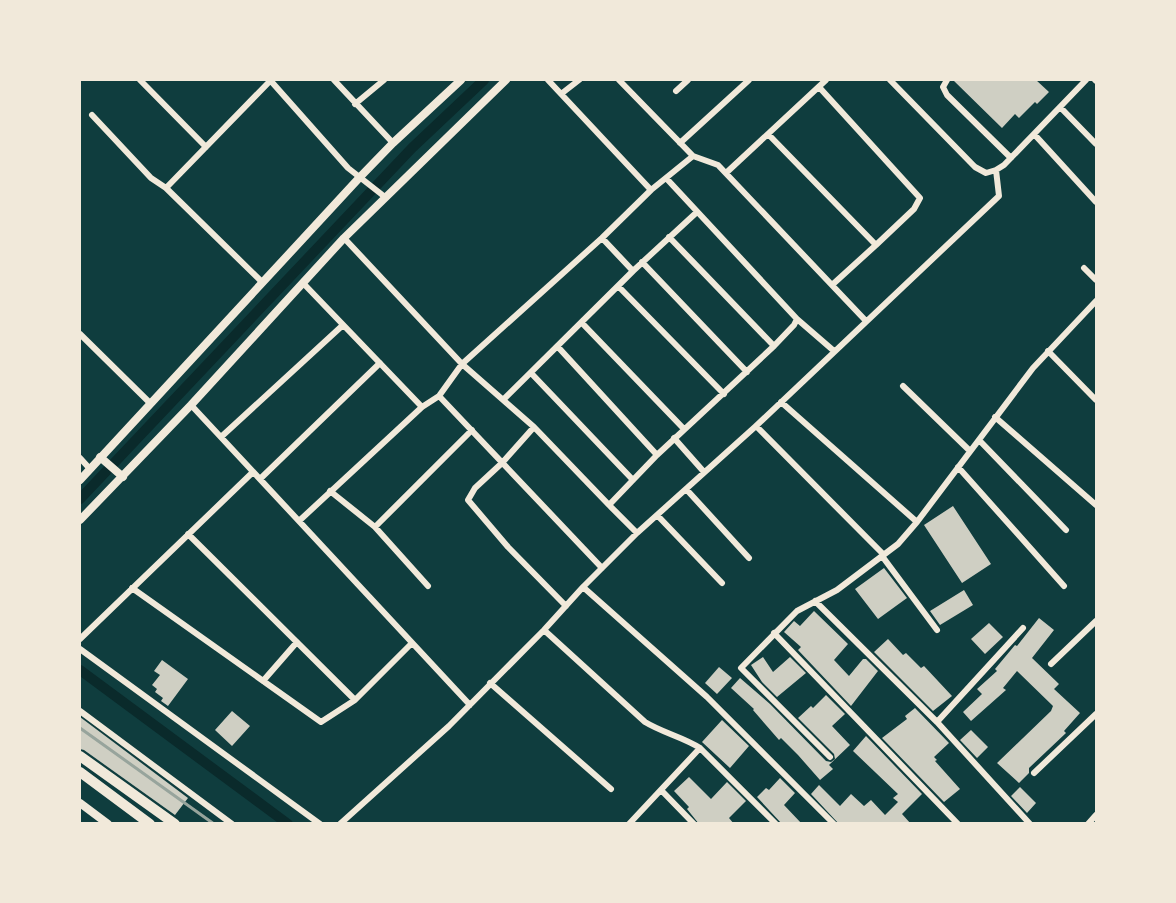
<svg xmlns="http://www.w3.org/2000/svg" width="1176" height="903" font-family="Helvetica,sans-serif">
	<style>
		.lines { fill: none; stroke-linecap: round; stroke-linejoin: round }
		.canal { stroke: #0a2a2b; stroke-width: 10 }
		.building { fill: #cfcfc3 }
		.minor { stroke: #f1e9da; stroke-width: 6 }
		.tertiary { stroke: #f1e9da; stroke-width: 8 }
		.trunk { stroke: #f1e9da; stroke-width: 10 }
		.rail { stroke: #97a49c; stroke-width: 3 }
	</style>
	<rect width="100%" height="100%" fill="#0f3d3e"/>
	<g class="lines">
		<path class="canal" d="M 80,499 L 412,148 L 484,80
			M 80,670 L 288,824"/>
	</g>
	<path class="building" d="M 953,80 L 1036,80 L 1049,92 L 1037,104 L 1035,102 L 1019,118 L 1015,114 L 1002,128 Z
		M 953,506 L 991,564 L 962,583 L 924,525 Z
		M 884,568 L 907,598 L 878,619 L 855,589 Z
		M 964,590 L 973,605 L 940,625 L 930,611 Z
		M 814,611 L 848,644 L 834,660 L 849,676 L 863,659 L 866,659 L 878,671 L 851,706 L 798,650 L 801,647 L 784,632 L 794,621 L 800,626 Z
		M 1039,618 L 1054,630 L 1032,658 L 1059,684 L 1054,689 L 1080,713 L 1064,731 L 1066,733 L 1029,768 L 1029,773 L 1019,783 L 997,763 L 1051,711 L 1053,706 L 1017,671 L 1003,688 L 1006,690 L 971,721 L 963,712 L 982,694 L 977,689 L 997,671 L 995,669 L 1015,645 L 1017,646 Z
		M 989,623 L 1003,637 L 985,654 L 971,639 Z
		M 888,639 L 903,655 L 906,653 L 921,668 L 924,666 L 952,696 L 933,711 L 874,652 Z
		M 763,657 L 773,672 L 790,657 L 806,673 L 777,697 L 762,682 L 751,665 Z
		M 162,660 L 188,679 L 168,706 L 161,701 L 163,698 L 155,692 L 157,689 L 152,685 L 160,675 L 154,671 Z
		M 719,667 L 732,678 L 717,694 L 705,683 Z
		M 740,678 L 770,704 L 826,761 L 831,762 L 835,759 L 834,754 L 798,718 L 811,706 L 813,708 L 826,695 L 845,714 L 832,726 L 850,745 L 829,765 L 833,769 L 820,780 L 798,755 L 781,738 L 779,740 L 753,710 L 754,709 L 731,688 Z
		M 915,708 L 949,743 L 934,757 L 937,760 L 935,761 L 960,789 L 944,802 L 882,738 L 907,719 L 905,716 Z
		M 232,711 L 250,726 L 232,746 L 215,730 Z
		M 80,717 L 188,798 L 175,815 L 84,750 L 80,749 Z
		M 722,720 L 749,746 L 730,768 L 702,742 Z
		M 971,730 L 988,747 L 977,758 L 960,740 Z
		M 866,736 L 922,794 L 902,814 L 911,824 L 839,824 L 811,794 L 819,785 L 840,806 L 851,794 L 864,806 L 871,800 L 885,815 L 898,802 L 893,798 L 898,794 L 853,751 Z
		M 689,777 L 711,799 L 727,782 L 746,801 L 729,818 L 734,824 L 699,824 L 687,809 L 689,807 L 674,791 Z
		M 780,778 L 795,793 L 784,805 L 802,824 L 782,824 L 757,797 L 766,788 L 769,790 Z
		M 1020,787 L 1036,803 L 1027,813 L 1011,796 Z"/>
	<g class="lines">
		<path class="minor" d="M 140,80 L 206,147
			M 270,80 L 348,168 L 385,197
			M 334,80 L 393,143
			M 548,80 L 651,190 L 693,156 L 718,165 L 866,321
			M 619,80 L 693,156
			M 890,80 L 975,167 L 986,173 L 996,170 L 1004,165 L 1086,80
			M 947,80 L 943,87 L 947,95 L 1011,158
			M 1095,80 L 1096,81
			M 676,91 L 688,80
			M 561,94 L 579,80
			M 355,104 L 384,80
			M 1060,107 L 1096,144
			M 92,115 L 151,178 L 166,188 L 262,282
			M 768,134 L 876,245 L 914,209 L 920,198 L 819,87
			M 1034,134 L 1096,202
			M 680,143 L 749,80
			M 726,173 L 826,80
			M 166,188 L 271,80
			M 669,237 L 774,346
			M 344,238 L 462,364 L 602,238 L 651,190
			M 602,238 L 633,271
			M 642,262 L 747,372
			M 1084,268 L 1096,280
			M 303,283 L 422,407
			M 832,285 L 876,245
			M 618,286 L 724,394
			M 797,319 L 834,351
			M 582,323 L 684,429
			M 80,334 L 150,403
			M 558,347 L 657,455
			M 1048,351 L 1096,400
			M 531,373 L 633,480
			M 903,386 L 970,451
			M 439,396 L 602,568
			M 503,400 L 633,271 L 697,212
			M 781,402 L 917,522 L 898,544 L 837,590 L 797,611 L 741,668 L 830,757
			M 191,405 L 470,705
			M 995,417 L 1096,505
			M 756,426 L 884,555
			M 221,437 L 343,325
			M 674,438 L 704,472
			M 979,440 L 1066,530
			M 80,458 L 90,469
			M 958,467 L 1064,586
			M 260,479 L 380,363
			M 686,489 L 749,558
			M 330,491 L 375,527 L 428,586
			M 609,505 L 637,533
			M 657,515 L 722,583
			M 299,521 L 422,407 L 439,396 L 462,364 L 534,427
			M 917,522 L 1033,368 L 1096,301
			M 375,527 L 472,430
			M 188,534 L 355,700
			M 882,556 L 937,630
			M 583,587 L 707,697 L 834,824
			M 132,588 L 321,722 L 355,700 L 412,643
			M 815,601 L 937,722 L 1030,824
			M 566,606 L 508,547 L 468,500 L 475,488 L 502,463 L 534,427 L 609,505 L 657,455 L 774,346 L 794,325 L 797,319 L 666,178
			M 544,630 L 645,722 C 663,733 683,737 700,748 L 776,824
			M 774,633 L 958,824
			M 80,639 L 253,472
			M 80,649 L 320,824
			M 1051,664 L 1096,621
			M 263,681 L 297,642
			M 490,683 L 611,789
			M 80,711 L 232,824
			M 937,722 L 1023,628
			M 1034,773 L 1096,714
			M 661,790 L 694,824
			M 340,824 L 449,726 L 544,630 L 583,587 L 637,533 L 756,426 L 999,196 L 996,170
			M 629,824 L 700,748
			M 1088,824 L 1096,815"/>
		<path class="tertiary" d="M 100,457 L 123,477
			M 80,480 L 360,177 L 393,143 L 461,80
			M 80,520 L 191,405 L 344,238 L 506,80
			M 80,803 L 108,824"/>
		<path class="trunk" d="M 80,756 L 175,824
			M 80,772 L 150,824"/>
		<path class="rail" d="M 80,728 L 214,824"/>
	</g>
	<rect width="1176" height="903" fill="none" stroke="#f1e9da" stroke-width="162"/>
</svg>
